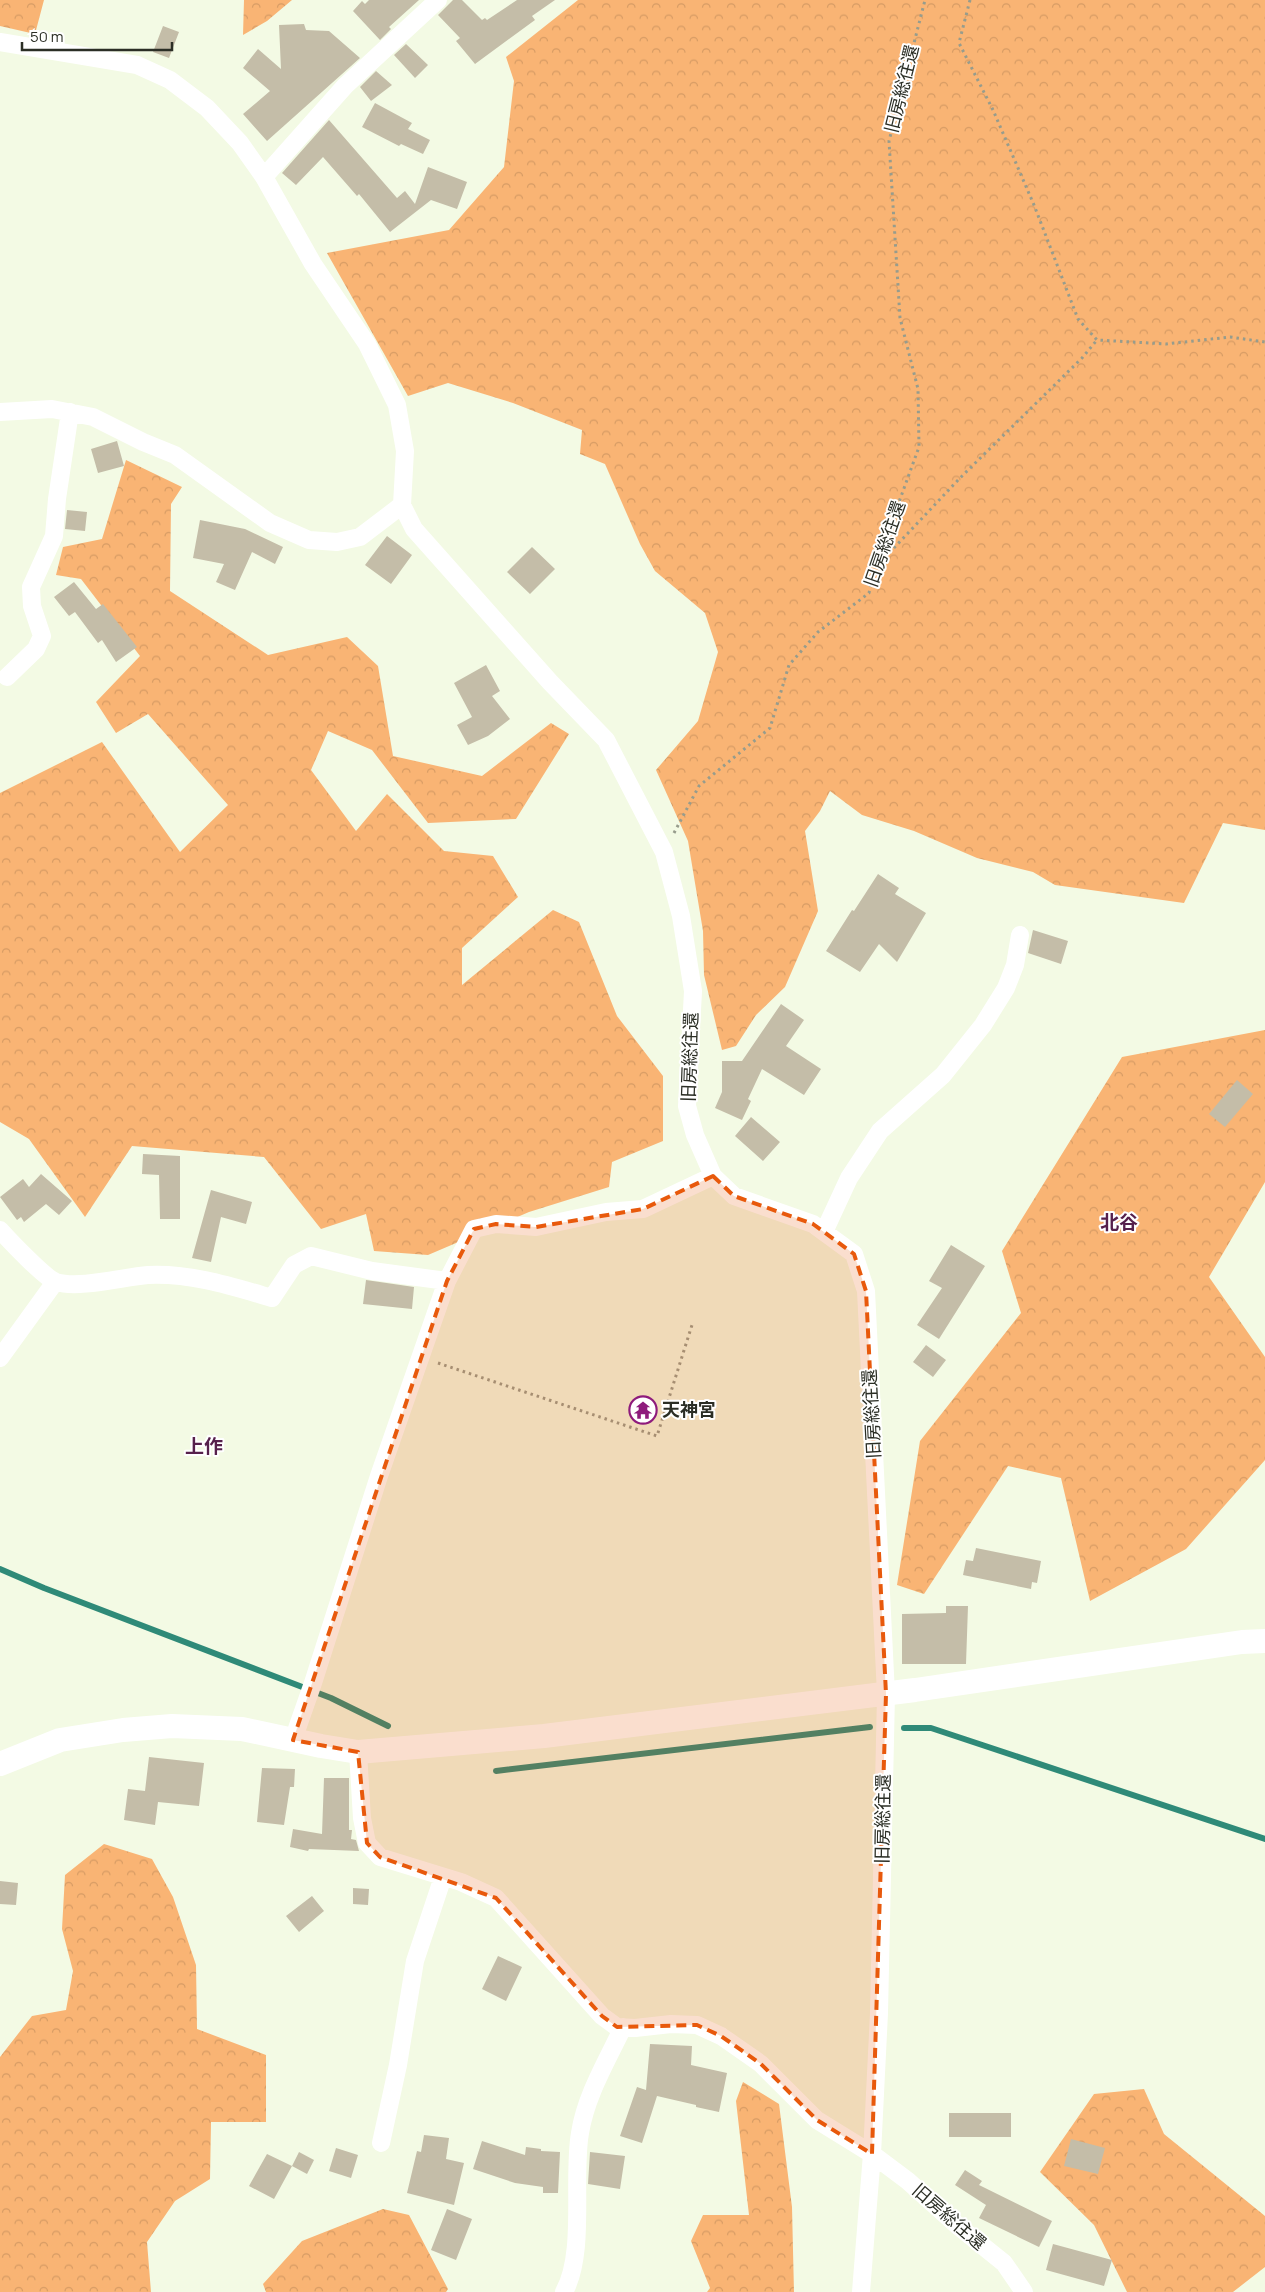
<svg xmlns="http://www.w3.org/2000/svg" width="1265" height="2292" font-family="Manrope,'Noto Sans JP',sans-serif">
	<defs>
		<pattern id="forest-crowns" width="20" height="18" patternUnits="userSpaceOnUse" patternTransform="scale(1.25)"><rect width="20" height="18" fill="#f9b474"/><path d="M2 6a3 3 0 1 1 6 0M12 15a3 3 0 1 1 6 0" fill="none" stroke="#d69b64"/></pattern>
	</defs>
	<rect width="100%" height="100%" fill="#f3fae4"/>
	<path fill="url(#forest-crowns)" d="M0,0H44L35,34L0,26Z
		M244,0H292L267,21L243,35Z
		M578,0H1265V830L1223,823L1184,903L1055,885L1033,872L977,858L914,831L862,815L830,791L820,811L805,831L818,911L785,987L756,1015L736,1046L722,1050L704,975L703,931L688,841L656,770L698,721L718,652L705,613L655,571L640,544L605,464L580,454L582,430L513,403L448,383L408,396L327,253L449,230L504,167L514,81L506,57Z
		M126,460L182,487L171,504L170,591L268,655L347,637L378,666L393,756L482,776L551,723L569,734L516,819L428,823L372,750L328,731L311,770L356,831L387,794L444,851L493,856L518,897L462,948V985L553,910L579,922L617,1016L663,1076V1141L612,1162L609,1187L529,1212L428,1255L374,1251L366,1214L321,1229L264,1157L132,1146L85,1217L29,1139L0,1122V793L102,742L180,852L228,805L148,714L116,733L96,702L140,656L81,579L56,575L63,547L102,539Z
		M1265,1030V1182L1209,1277L1265,1357V1460L1186,1549L1090,1601L1061,1478L1008,1466L924,1594L897,1585L920,1441L1021,1313L1002,1251L1122,1057Z
		M104,1844L152,1859L173,1897L196,1965L197,2029L266,2055V2122H211L210,2179L175,2201L147,2242L151,2292H0V2057L32,2016L66,2010L73,1971L62,1929L65,1875Z
		M743,2082L779,2104L792,2207L794,2292H707L710,2288L691,2241L703,2215H749L736,2101Z
		M1144,2089L1164,2134L1265,2216V2267L1233,2292H1127L1094,2225L1040,2172L1094,2094Z
		M383,2209L409,2215L448,2289L446,2292H266L263,2284L302,2241Z"/>
	<g fill="none" stroke-linecap="round" stroke-linejoin="round">
		<path stroke="#2f8a78" stroke-width="6" d="M0,1569L44,1588L331,1698L388,1726
			M904,1728H931L1265,1839
			M496,1771L870,1727"/>
	</g>
	<path fill="#c4bda8" d="M369,0H419L389,27L391,29L380,40L353,11L362,1L365,4Z
		M453,0H462L482,20L485,18L487,20L517,0H555L532,16L535,20L475,64L456,41L460,38L438,15Z
		M304,24L306,30L329,31L360,58L267,141L243,114L270,91L243,68L258,49L281,69L279,25Z
		M163,26L179,32L169,58L153,52Z
		M406,44L428,65L415,78L394,55Z
		M376,71L392,85L371,101L360,87Z
		M375,103L412,123L408,129L430,140L423,154L401,144L399,146L362,127Z
		M329,120L397,198L405,191L415,204L428,167L467,182L457,209L431,200L390,232L359,194L357,196L323,157L296,185L282,173Z
		M117,441L124,466L98,473L91,449Z
		M67,510L87,512L85,531L65,529Z
		M200,520L245,529L283,547L275,564L252,552L235,590L216,582L224,564L193,558Z
		M387,536L412,555L391,584L365,565Z
		M532,547L555,569L530,594L507,572Z
		M74,582L96,609L103,604L137,647L116,662L102,640L98,643L75,612L69,616L54,597Z
		M486,665L500,691L492,696L510,719L488,736L468,745L457,725L472,717L454,683Z
		M878,874L899,888L895,894L926,913L897,962L879,944L860,972L826,951L852,910L854,911Z
		M1033,930L1068,941L1061,964L1028,953Z
		M781,1004L804,1020L786,1046L821,1069L804,1095L762,1069L748,1099L751,1101L742,1120L715,1108L722,1092V1061H742Z
		M1237,1080L1253,1094L1225,1127L1209,1114Z
		M751,1117L780,1142L763,1161L735,1136Z
		M143,1154L180,1156V1219H160L159,1175L142,1174Z
		M41,1174L72,1201L59,1215L46,1204L24,1222L21,1217L17,1220L0,1197L23,1179L29,1187Z
		M211,1190L252,1202L246,1224L221,1217L211,1262L192,1258Z
		M951,1245L985,1266L939,1339L917,1325L942,1288L929,1281Z
		M366,1280L414,1287L412,1309L363,1304Z
		M926,1345L946,1360L933,1377L913,1362Z
		M976,1548L1041,1561L1037,1583L1032,1582L1031,1589L963,1575L966,1560L973,1561Z
		M946,1606H968L966,1664H902V1614L946,1613Z
		M149,1757L204,1763L199,1806L158,1802L155,1825L124,1820L128,1789L145,1791Z
		M262,1768L295,1769L294,1787H290L284,1825L257,1822Z
		M324,1778H349V1830H352L351,1839L356,1840L359,1851L309,1849L308,1851L290,1847L293,1829L322,1834Z
		M0,1881L18,1883L16,1905L0,1904Z
		M353,1888L369,1889L368,1905L353,1904Z
		M312,1896L324,1911L299,1932L286,1916Z
		M498,1956L522,1967L506,2001L482,1989Z
		M650,2044L692,2046L691,2065L727,2073L719,2112L696,2107V2105L657,2096L642,2143L620,2136L637,2087L646,2090Z
		M949,2113H1011V2137H949Z
		M424,2135L449,2138L446,2159L464,2163L454,2205L407,2193L417,2151L421,2152Z
		M1071,2139L1105,2148L1098,2174L1064,2166Z
		M482,2141L525,2155L526,2147L541,2149V2151L560,2152L558,2193H543V2187L515,2183L473,2169Z
		M336,2148L358,2155L351,2178L329,2171Z
		M299,2152L314,2160L307,2174L292,2166Z
		M590,2152L625,2156L620,2189L588,2184Z
		M267,2154L292,2166L274,2199L249,2186Z
		M965,2170L982,2181L979,2185L1052,2221L1039,2247L979,2218L986,2205L955,2185Z
		M447,2209L472,2219L456,2260L431,2250Z
		M1053,2244L1112,2260L1104,2286L1046,2270Z"/>
	<g fill="none" stroke-linecap="round" stroke-linejoin="round">
		<path stroke="#979c8c" stroke-width="3" stroke-dasharray="2.5 4" stroke-linecap="butt" d="M970,0L959,43L993,110L1034,205L1078,319L1097,340L1166,344L1230,337L1265,342
			M876,567L960,478L1082,358L1097,340
			M674,833L699,786L770,728L789,665L818,632L869,593L875,568L919,447L918,389L900,318L889,141L925,0
			M438,1363L657,1436L692,1325"/>
		<path stroke="#fff" stroke-width="18" d="M0,42L137,65L170,80L207,108L240,143L264,177L313,264L367,344L397,405L405,451L402,505L414,529L550,682L606,740L664,852L681,916L693,991L687,1106L695,1135L713,1176L734,1196L813,1224L854,1254L866,1291L886,1694L879,2013L872,2154L861,2292
			M264,177L345,86L438,0
			M0,412L52,409L93,417L143,442L175,455L270,523L309,540L337,542L360,537L402,505
			M7,677L36,649L42,636L32,606L31,587L54,536L57,499L70,412
			M0,1230C9,1240 45,1278 56,1282C79,1289 123,1277 148,1275C191,1273 231,1286 272,1298L294,1265L311,1256L372,1271L447,1281
			M824,1232L849,1178L880,1131L943,1075L983,1025L1006,988L1015,965L1020,935
			M0,1358L55,1282
			M293,1740L313,1683L379,1476L447,1281L474,1229L496,1224L536,1227L606,1212L643,1209L713,1176
			M358,1752L362,1818L367,1843L380,1857L461,1882L496,1898L602,2016L617,2027L635,2028L671,2024L697,2025L721,2036L761,2064L817,2120L872,2154L908,2181L958,2226L1004,2263L1024,2292
			M381,2143L398,2065L415,1961L443,1877
			M564,2292C586,2253 572,2178 580,2133C586,2095 607,2061 623,2027"/>
		<path stroke="#fff" stroke-width="24" d="M0,1764L60,1740L123,1730L172,1726L242,1729L321,1746L358,1752L544,1736L915,1690L1242,1642L1265,1641"/>
	</g>
	<path fill="#e8590c" fill-opacity="0.2" stroke="#e8590c" stroke-width="4" stroke-dasharray="10 6" stroke-linejoin="round" d="M713,1176L734,1196L813,1224L854,1254L866,1291L886,1694L872,2154L817,2120L761,2064L721,2036L697,2025L617,2027L602,2016L496,1898L380,1857L367,1843L358,1752L293,1740L447,1281L474,1229L496,1224L536,1227L643,1209Z"/>
	<defs>
		<g id="temple-ring" transform="scale(1.4375)"><circle r="9.5" fill="#fff" stroke="#8e1b7c" stroke-width="1.5"/><path d="M0-6L5-2H3V0L6.5 2.5H4V6H1.5V3h-3V6H-4V2.5H-6.5L-3 0V-2H-5Z" fill="#8e1b7c"/></g>
	</defs>
	<g fill-rule="evenodd">
		<use href="#temple-ring" x="643" y="1410"/>
	</g>
	<g text-anchor="middle" stroke-width="4" stroke-linejoin="round" paint-order="stroke">
		<g font-size="18" fill="#2b2e25" stroke="#fff">
			<text transform="translate(902 89) rotate(-76)" y="6">旧房総往還</text>
			<text transform="translate(885 544) rotate(-71)" y="6">旧房総往還</text>
			<text transform="translate(690 1057) rotate(-88)" y="6">旧房総往還</text>
			<text transform="translate(872 1414) rotate(-93)" y="6">旧房総往還</text>
			<text transform="translate(883 1819) rotate(-89)" y="6">旧房総往還</text>
			<text transform="translate(949 2217) rotate(41)" y="6">旧房総往還</text>
		</g>
		<g font-size="18" font-weight="bold" fill="#2b2e25" stroke="#fff" text-anchor="start">
			<text x="662" y="1416">天神宮</text>
		</g>
		<g font-size="19" font-weight="bold" fill="#56204c" stroke="#fff">
			<text x="1119" y="1229">北谷</text>
			<text x="204" y="1453">上作</text>
		</g>
	</g>
	<path d="M22 42v8h150v-8" fill="none" stroke="#2b2e25" stroke-width="2.5"/>
	<text x="30" y="42" font-size="15" fill="#2b2e25" stroke="#ffffff" stroke-width="4" paint-order="stroke">50 m</text>
</svg>
